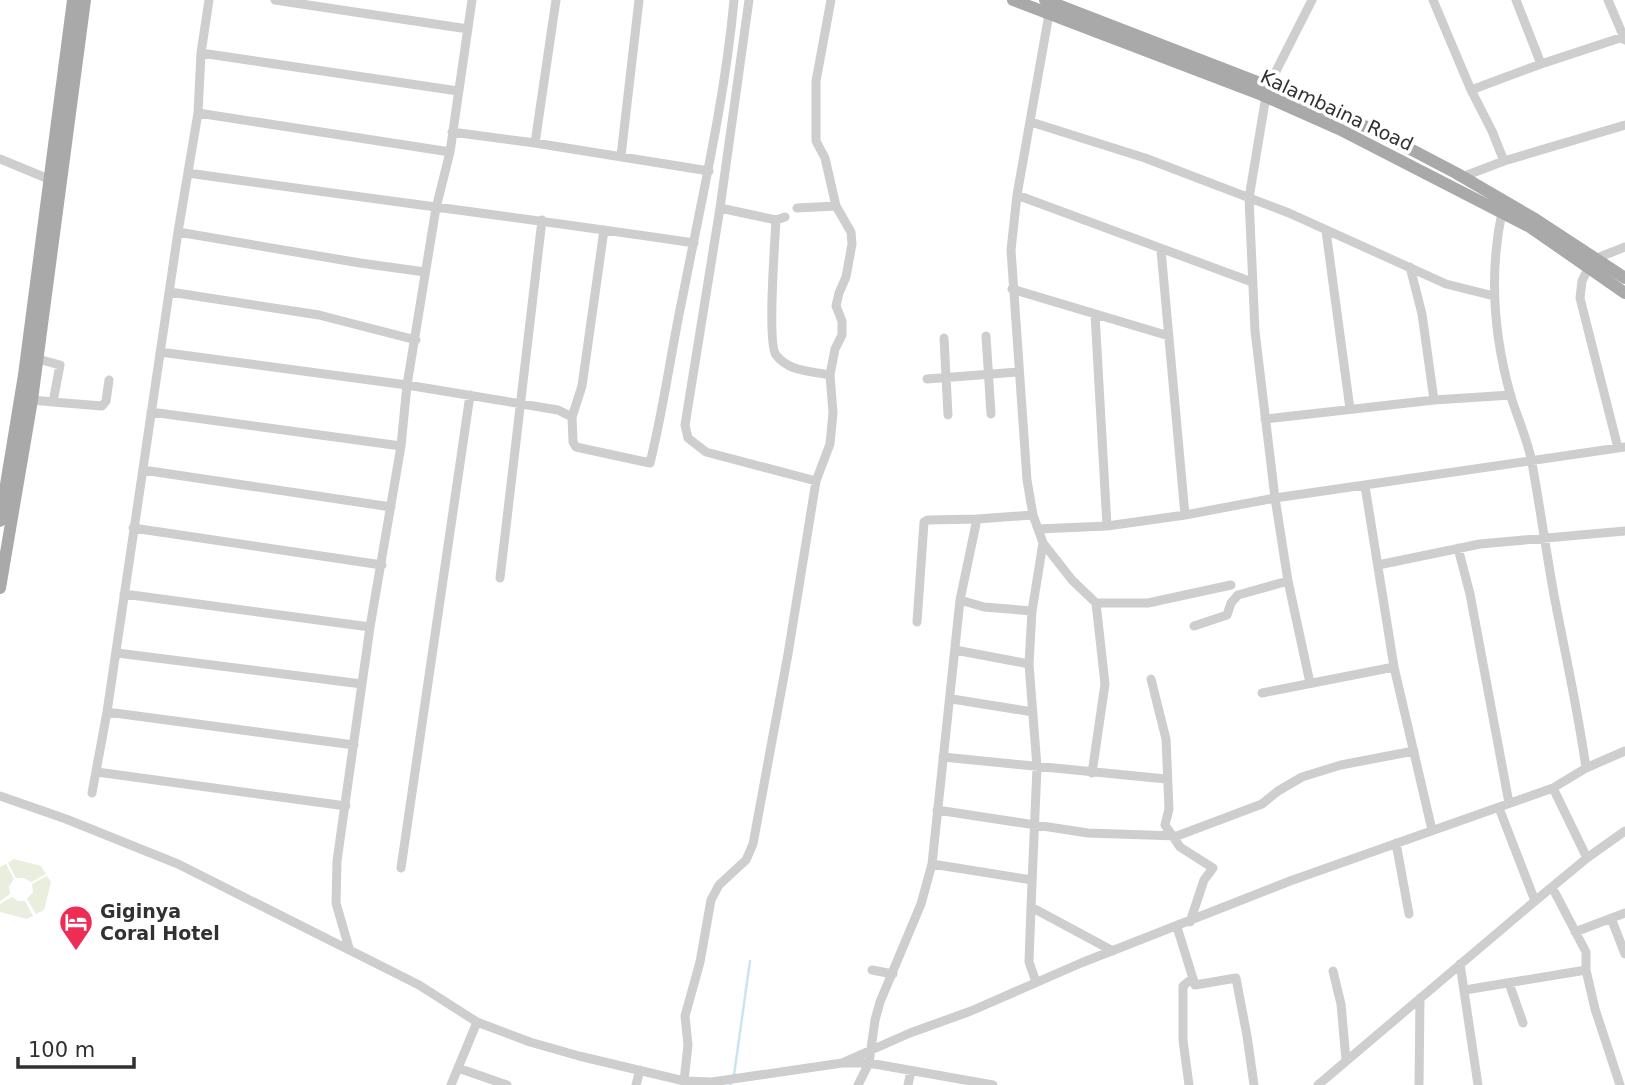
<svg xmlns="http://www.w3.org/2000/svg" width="1625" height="1085" font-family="'DejaVu Sans',sans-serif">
	<rect width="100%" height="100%" fill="#fff"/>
	<path fill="#e9eedf" d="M14,859L41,866L46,874L31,882L24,878H16L8,863Z
		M6,864L14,879L9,886L10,894L0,901V867Z
		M47,876L51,882L44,910L36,914L27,899L33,892L32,884Z
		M12,897L18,901H25L33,916L27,919L0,912V904Z"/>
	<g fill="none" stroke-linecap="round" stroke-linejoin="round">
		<path stroke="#cae5ef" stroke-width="2.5" d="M734,1075L750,961
			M730,1085H731"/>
		<path stroke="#cecece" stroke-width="9" d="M275,0L468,29
			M749,0L720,208L685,425L688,438L706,452L816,481
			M1433,0L1471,90L1492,131L1504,161
			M1516,0L1541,64L1623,37
			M1608,0L1625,40
			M1049,14L1017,195L1011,250L1027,480L1033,515L1043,543L1032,611L1029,664L1037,767L1031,907L1113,951
			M201,53L458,91
			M1267,89L1312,0
			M1471,90L1541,64
			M1266,96L1249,198L1255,331L1275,498L1288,581L1310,683
			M198,113L450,152
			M1031,122L1145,158L1289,213L1446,284L1494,296
			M452,132L535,143L709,171
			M535,143L556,0
			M621,156L639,0
			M0,159L51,180
			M188,173C356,197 525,218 694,243
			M1462,177L1504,161L1625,125
			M1017,195L1252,282
			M720,208L776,220
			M797,208L836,206
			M1502,212C1489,273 1494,337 1511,397C1518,419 1528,441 1532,463C1540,507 1546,551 1554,595C1565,653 1578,710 1586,768
			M1326,231L1350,409
			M178,232L360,263L425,272
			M1161,250L1185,515
			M1597,258L1625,247
			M1410,267L1422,314L1434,400
			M1589,267L1582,281L1580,298L1618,448
			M1012,289L1169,336
			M170,292L319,315L416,340
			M1095,314L1107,526
			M986,336L991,414
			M944,338L948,415
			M160,352L407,385L558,410L572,417L573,442L576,447L650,463C664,407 671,351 683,295C702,197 725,99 734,0
			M830,375L835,349L842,335V321L836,306L839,293L846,277L852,244L851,232L836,206L825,158L816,141V81L831,0
			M927,379L1019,372
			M32,400L53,402L60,365L38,359
			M53,402L102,406L106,401L109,380
			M151,412L401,446
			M572,417L582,386L604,230
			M1265,419L1434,400L1511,395
			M143,470L391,507
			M1365,486L1394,667L1432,830
			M133,528L382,565
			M1038,529L1107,526L1185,515L1275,498L1625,447
			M1043,543L1072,580L1096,603L1105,684L1092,773
			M1458,548L1470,594L1509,803
			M1378,565L1480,544L1625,531
			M500,578L542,220
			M124,594L370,627
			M960,600L984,607L1032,611
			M1096,603H1148L1231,585
			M917,622L924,522L928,520L977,519
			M1194,626L1227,615L1231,603L1238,595L1288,581
			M955,650L1029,664
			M117,653L362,684
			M1151,679L1166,739L1169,809L1165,825L1180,847L1213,868L1204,880L1190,922
			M1262,693L1394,667
			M952,699L1033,712
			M107,712L354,745
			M943,757L1166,779
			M97,772L346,806
			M1553,788L1587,858
			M92,793L107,712L178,232L198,113L201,53L209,0
			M0,796L66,819L178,864L419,985L477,1022L530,1042L579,1056L684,1081L712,1082L842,1063H869L993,1085
			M1499,808L1535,901
			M937,810L1088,833L1177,836L1262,804L1278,791L1302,777L1341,765L1414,751
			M1396,843L1409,914
			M932,864L1032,880
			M401,868L470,395
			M1552,887L1586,952V970L1595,1009L1620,1085
			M1031,907L1029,962L1036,982
			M1611,918L1625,954
			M1177,927L1195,985L1236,978L1247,1036L1254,1085
			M1575,932L1625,913
			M349,948L336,903L337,861L370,627L401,446L407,385L436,208L450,152L472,0
			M1460,964L1478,1085
			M872,970L893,974
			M1333,971L1341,1004L1346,1060
			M1509,983L1523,1023
			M1465,990L1586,970
			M844,1062L910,1033L971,1011L1081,963L1290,881L1553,788L1586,768L1625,751
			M458,1068L507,1085
			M684,1081L688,1045L685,1016L700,962L711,900L719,885L746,860L753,844L788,654L816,481L830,444L833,413L830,375C811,371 789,372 776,355C767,343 775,241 776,220L785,217
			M451,1085L477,1022
			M636,1085L640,1070
			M858,1085L869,1063L875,1020L880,1002L921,904L932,864L960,600L977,519L1033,515
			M908,1085L911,1071
			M1189,1085L1183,1040V986L1193,978
			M1318,1085L1535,901L1587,858L1625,831
			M1419,1085L1420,998"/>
		<path stroke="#a9a9a9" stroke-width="12" d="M1013,0L1262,95L1339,129L1530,227L1625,293
			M1045,0L1268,86L1374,130L1456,173L1535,219L1625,278
			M0,521L24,375L73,0
			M0,588L32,400L85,0"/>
	</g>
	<defs>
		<g id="hotel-pin" transform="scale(1.75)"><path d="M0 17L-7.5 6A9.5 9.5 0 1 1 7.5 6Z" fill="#ef2c54" stroke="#fff"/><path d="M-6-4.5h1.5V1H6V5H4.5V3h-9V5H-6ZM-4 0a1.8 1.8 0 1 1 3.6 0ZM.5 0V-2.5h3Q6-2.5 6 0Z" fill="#fff"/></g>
	</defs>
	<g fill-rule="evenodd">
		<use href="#hotel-pin" x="76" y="922"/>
	</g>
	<g text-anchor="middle" stroke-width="7" stroke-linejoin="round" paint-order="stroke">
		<g font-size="19" fill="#313131" stroke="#fff">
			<text transform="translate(1337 110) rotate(25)" y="7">Kalambaina Road</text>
		</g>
		<g font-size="19" font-weight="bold" fill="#313131" stroke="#fff" text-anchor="start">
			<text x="100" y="918">Giginya<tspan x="100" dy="22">Coral Hotel</tspan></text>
		</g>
	</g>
	<path d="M18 1057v10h116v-10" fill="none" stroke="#313131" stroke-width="3.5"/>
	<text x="28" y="1057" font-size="21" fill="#313131" stroke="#ffffff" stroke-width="5" paint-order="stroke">100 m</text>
</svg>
